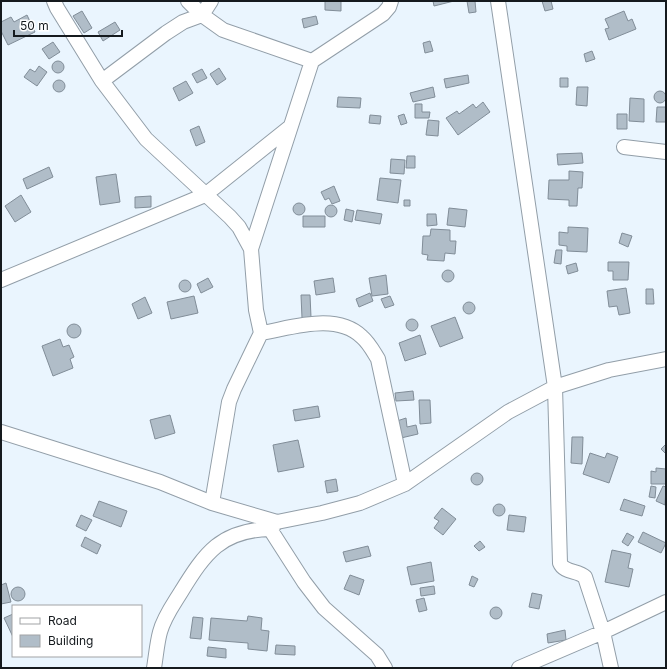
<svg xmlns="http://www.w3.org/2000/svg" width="667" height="669" font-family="Inter,sans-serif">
	<rect width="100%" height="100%" fill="#eaf5fe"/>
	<path fill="#b0bdc8" stroke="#818d98" d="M325,1H341V11L325,10Z
		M433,1H454L434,6Z
		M467,1H475L476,12L469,13Z
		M542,1H551L553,9L545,11Z
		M82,11L92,28L84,33L73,16Z
		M624,11L628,21L632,19L636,29L609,40L605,29L609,28L605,19Z
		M27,15L35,32L8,45L1,31V22L11,17L14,22Z
		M316,16L318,24L304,28L302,19Z
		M115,22L120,30L103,41L98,32Z
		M430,41L433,51L425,53L423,43Z
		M53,42L60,52L49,59L42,49Z
		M592,51L595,59L586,62L584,54Z
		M52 67a6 6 0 1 1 12 0a6 6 0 1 1-12 0Z
		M39,66L47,72L37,86L24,77L30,69L35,72Z
		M219,68L226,79L217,85L210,74Z
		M202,69L207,78L197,83L192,74Z
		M468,75L469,83L446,88L444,79Z
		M560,78H568V87H560Z
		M53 86a6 6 0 1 1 12 0a6 6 0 1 1-12 0Z
		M186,81L193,93L179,101L173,88Z
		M433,87L435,97L413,102L410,93Z
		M577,87H588L587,106L576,105Z
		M654 97a6 6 0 1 1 12 0a6 6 0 1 1-12 0Z
		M338,97L361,98L360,108L337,107Z
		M630,98L644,99V122L629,121Z
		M483,102L490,112L458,135L446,118L457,111L459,114L473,104L476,108Z
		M415,104H422V112H430L429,118H415Z
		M657,107H666V122H656Z
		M404,114L407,123L401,125L398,116Z
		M617,114H627V129H617Z
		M370,115L381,116L380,124L369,123Z
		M428,120L439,121L438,136L426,135Z
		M199,126L205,142L196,146L190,130Z
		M582,153L583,163L558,165L557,154Z
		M407,156H415V168H406Z
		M391,159L405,160L404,174L390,173Z
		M49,167L53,177L27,189L23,179Z
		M569,171L583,172L582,188H578L577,206H569V200L548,199L549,180H569Z
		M116,174L120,202L100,205L96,177Z
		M380,178L401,180L398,203L377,200Z
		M334,186L340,201L332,204L329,198L325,200L321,192Z
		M21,195L31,212L15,222L5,206Z
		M151,196V207L135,208V197Z
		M404,200H410V206H404Z
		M293 209a6 6 0 1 1 12 0a6 6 0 1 1-12 0Z
		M325 211a6 6 0 1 1 12 0a6 6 0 1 1-12 0Z
		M449,208L467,210L465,227L447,225Z
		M346,209L354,211L352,222L344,220Z
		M357,210L382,214L380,224L355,220Z
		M427,214H436L437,225L427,226Z
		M303,216H325V227H303Z
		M568,227L588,228L587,252L567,251V246L559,245V232L568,233Z
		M431,229L450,230V241H456L455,254L445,253L444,261L427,260L428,255L422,254L423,236H430Z
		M622,233L632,236L628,247L619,243Z
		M556,250H562L561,264L554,263Z
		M608,262H629L628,280H613V271H608Z
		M576,263L578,271L568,274L566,266Z
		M442 276a6 6 0 1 1 12 0a6 6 0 1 1-12 0Z
		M386,275L388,294L372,296L369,278Z
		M208,278L213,287L201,293L197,284Z
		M333,278L335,292L316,295L314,281Z
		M179 286a6 6 0 1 1 12 0a6 6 0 1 1-12 0Z
		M626,288L630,313L619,315L617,306L609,307L607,291Z
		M646,289H653L654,304H646Z
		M370,293L373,301L359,307L356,299Z
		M301,295H310L311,317L302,318Z
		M194,296L198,313L171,319L167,302Z
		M390,296L394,305L385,308L381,299Z
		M145,297L152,313L138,319L132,304Z
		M463 308a6 6 0 1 1 12 0a6 6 0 1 1-12 0Z
		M455,317L463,338L440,347L431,326Z
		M406 325a6 6 0 1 1 12 0a6 6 0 1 1-12 0Z
		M67 331a7 7 0 1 1 14 0a7 7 0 1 1-14 0Z
		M420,335L426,354L405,361L399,343Z
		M60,339L63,347L69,345L74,357L70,359L73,368L53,376L42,346Z
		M413,391L414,400L396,401L395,393Z
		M419,400H430L431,423L420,424Z
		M318,406L320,417L295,421L293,410Z
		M170,415L175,433L155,439L150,420Z
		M406,418L407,427L416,425L418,434L401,438L397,421Z
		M572,437H583L582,464L571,463Z
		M298,440L304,467L278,472L273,445Z
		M666,444V454L661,449Z
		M590,453L605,458L607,453L618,457L609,483L583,474Z
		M656,468L666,469V484H651V471L656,472Z
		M471 479a6 6 0 1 1 12 0a6 6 0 1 1-12 0Z
		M336,479L338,491L327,493L325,481Z
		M651,486L656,487L655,498L649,497Z
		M663,486L666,487L665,505L656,501Z
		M624,499L645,506L642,516L620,510Z
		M99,501L127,511L121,527L93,516Z
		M493 510a6 6 0 1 1 12 0a6 6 0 1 1-12 0Z
		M442,508L456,519L443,535L434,528L439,521L434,518Z
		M81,515L92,520L86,531L76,526Z
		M509,515L526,517L524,532L507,530Z
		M643,532L666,543L661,553L638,542Z
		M627,533L634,537L628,546L622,542Z
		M85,537L101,545L97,554L81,546Z
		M480,541L485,547L479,551L474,546Z
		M368,546L371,556L346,562L343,552Z
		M612,550L631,554L628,568L633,569L629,587L605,582Z
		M431,562L434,581L411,585L407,567Z
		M350,575L364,580L359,595L344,589Z
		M472,576L478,579L474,587L469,585Z
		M6,583L11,602L1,604V585Z
		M434,586L435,594L421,596L420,588Z
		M11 594a7 7 0 1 1 14 0a7 7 0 1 1-14 0Z
		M532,593L542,595L539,609L529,607Z
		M424,598L427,610L419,612L416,600Z
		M490 613a6 6 0 1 1 12 0a6 6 0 1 1-12 0Z
		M13,614V637L4,618Z
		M248,616L262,618L261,630L269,631L267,651L248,649V643L209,640L211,618L247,621Z
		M193,617L203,618L201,639L190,638Z
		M565,630L566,640L548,643L547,634Z
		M276,645L295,646V655L275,654Z
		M208,647L226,649V658L207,656Z"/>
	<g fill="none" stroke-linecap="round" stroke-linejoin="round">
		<g stroke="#929ea8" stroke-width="16">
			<path id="minor" d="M54,1L57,8L102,81L146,139L230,217L239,227L251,249
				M188,1L202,15L223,30L312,61
				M498,1L555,387L560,563C564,573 578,570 585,577L603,632L611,668
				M102,81L166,33L183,22L202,15L211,1
				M624,147L666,152
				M1,280L205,195L290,127
				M261,333C292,328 336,312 362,337C369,343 373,351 378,359L405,484
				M1,432L160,482L212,503L277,522L322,513L360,503L405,484L508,412L555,387L609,370L666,359
				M212,503L229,402L234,389L261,333L256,310L251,249L312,61L383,14L389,7L391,1
				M277,522L270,529L304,582L324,608L377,655L385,668
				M154,668C156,656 157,643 160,632C164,617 173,605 181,592C205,553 221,530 270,529
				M519,668L603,632L666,602"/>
		</g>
		<use href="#minor" stroke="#fff" stroke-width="14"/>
	</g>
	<rect width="667" height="669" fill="none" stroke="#151a1e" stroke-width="4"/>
	<rect x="12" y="605" width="130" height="52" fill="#ffffff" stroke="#a1a3a5"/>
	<rect x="20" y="618" width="20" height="6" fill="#ffffff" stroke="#a1a3a5"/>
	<text x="48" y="625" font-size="12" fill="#151a1e">Road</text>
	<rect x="20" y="635" width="20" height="12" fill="#b0bdc8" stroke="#a1a3a5"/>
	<text x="48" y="645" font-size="12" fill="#151a1e">Building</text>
	<path d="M14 30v6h108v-6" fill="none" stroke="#151a1e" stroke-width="2"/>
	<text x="20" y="30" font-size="12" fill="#151a1e" stroke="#ffffff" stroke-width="3" paint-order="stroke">50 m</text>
</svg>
